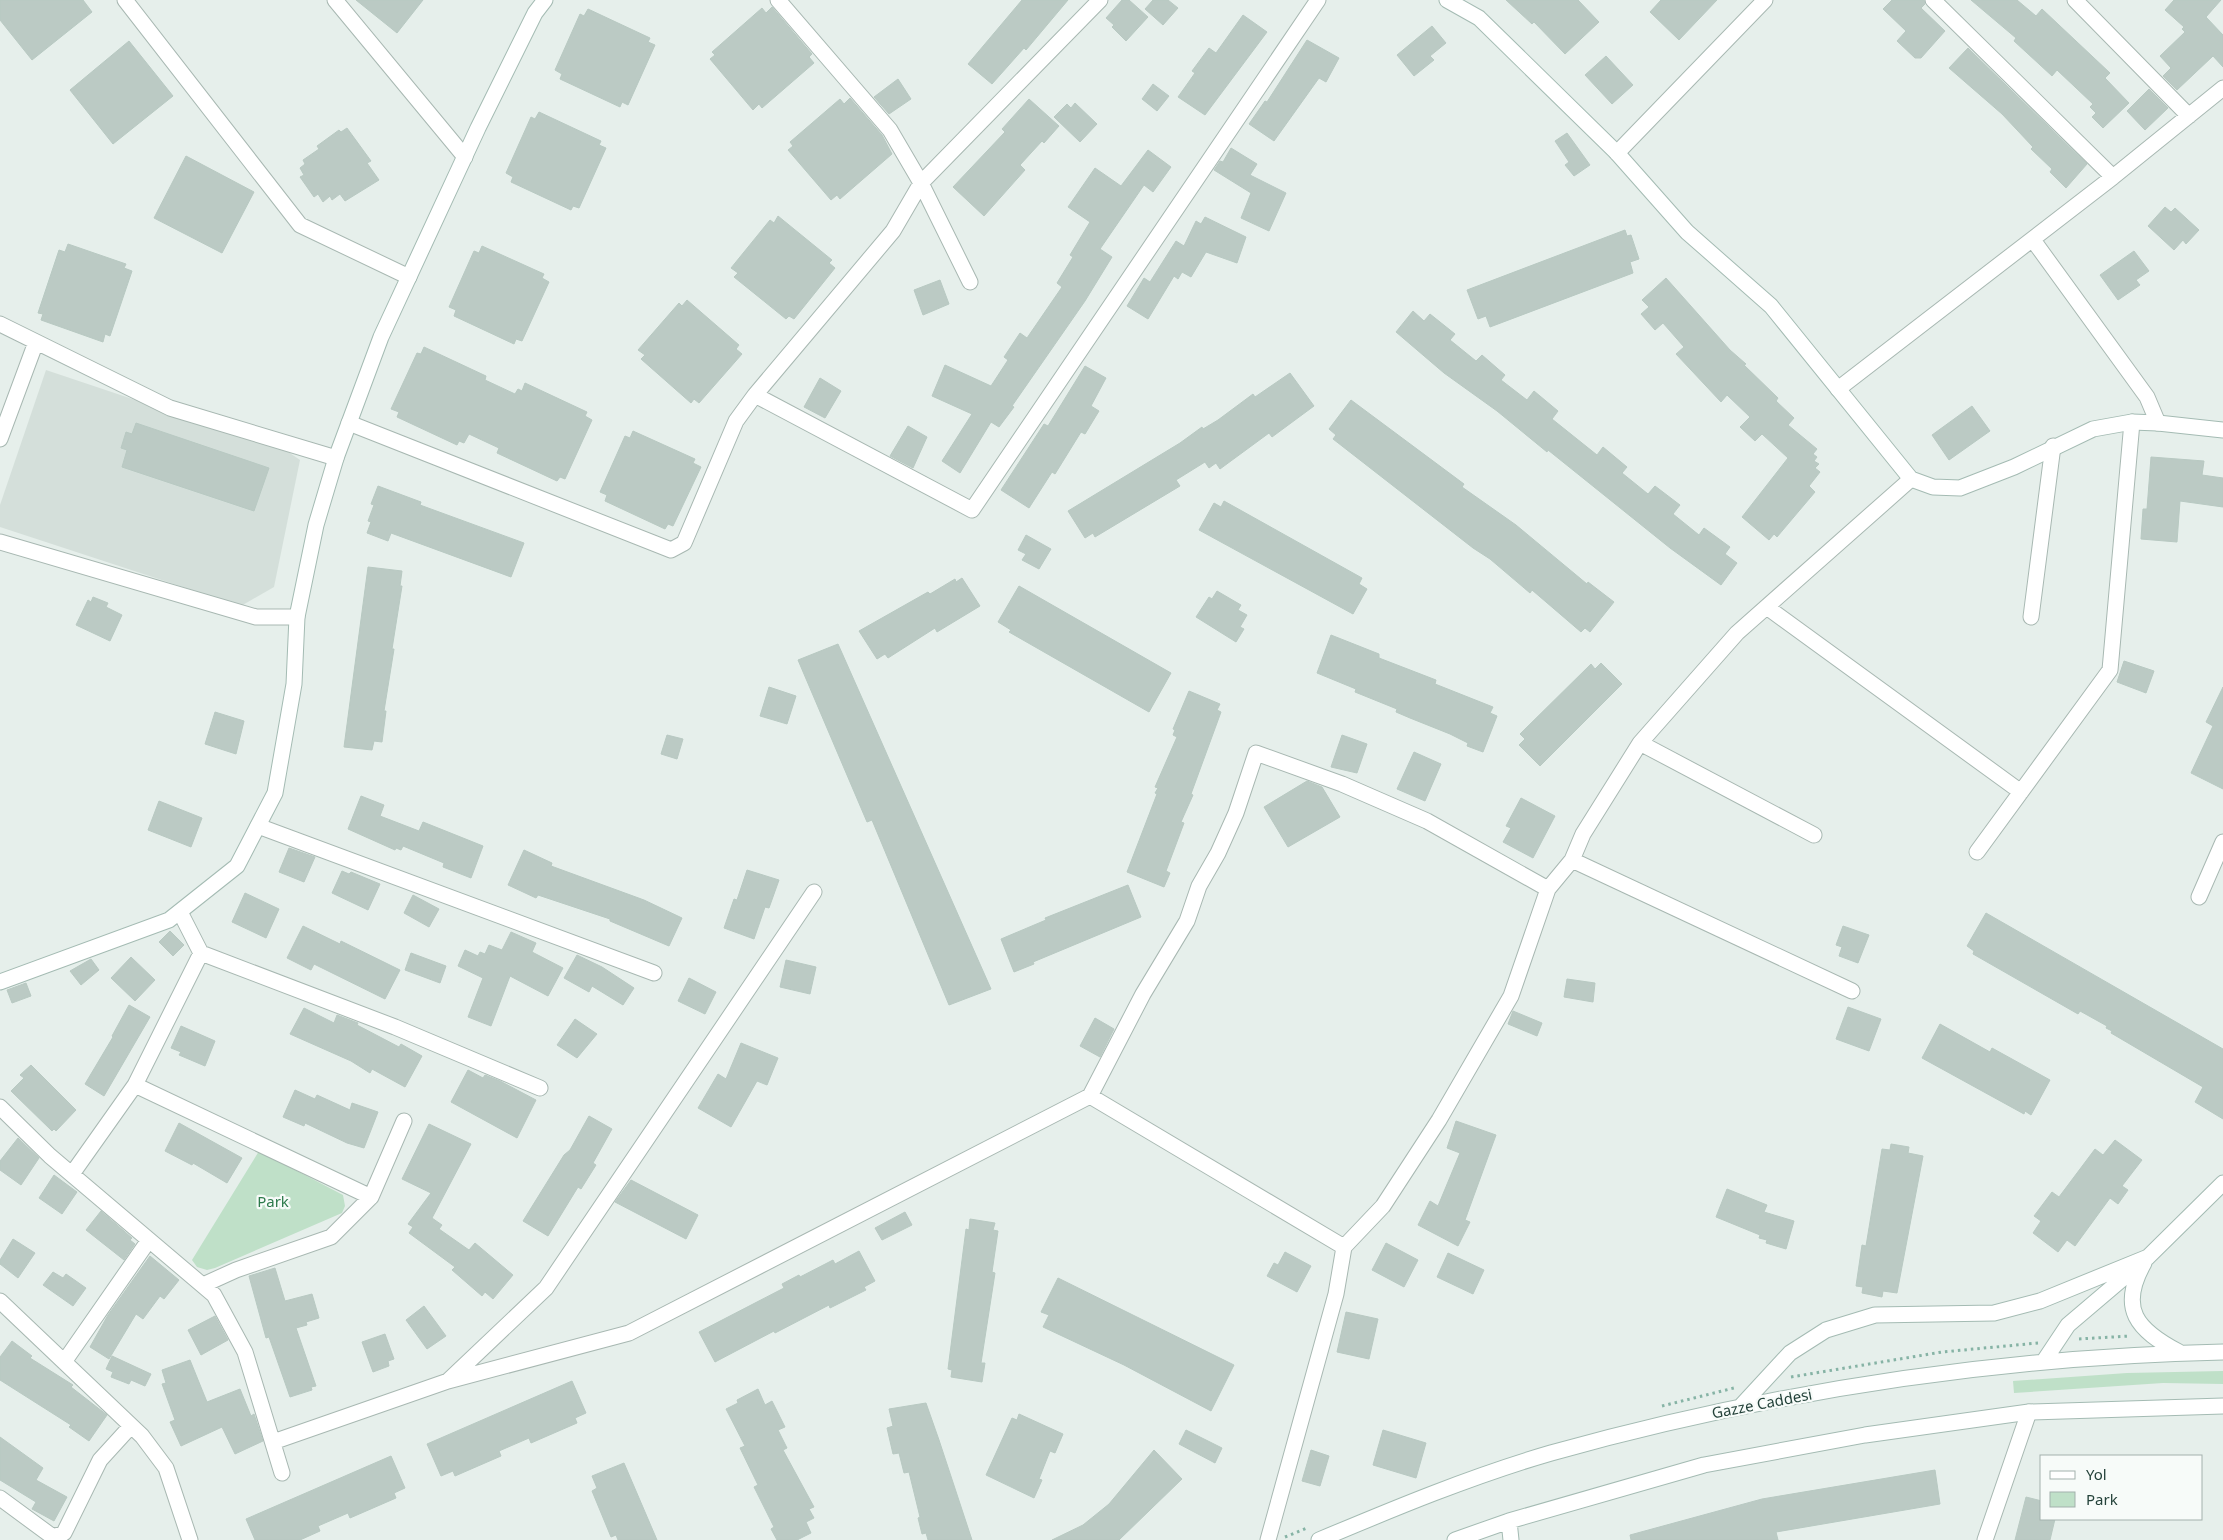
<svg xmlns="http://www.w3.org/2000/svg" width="2223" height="1540" font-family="'Noto Sans',sans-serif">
	<rect width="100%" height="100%" fill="#e6efeb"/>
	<path fill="#d4dfda" d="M46,370L287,451L300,460L274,587L241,606L0,527V505Z"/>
	<path fill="#bfe0c8" d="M259,1151L343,1195L345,1206L342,1213L215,1268L207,1270L197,1267L192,1260Z
		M2223,1371V1384L2163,1383L2014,1393L2013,1381L2127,1373Z"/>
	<path fill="#bbcac4" stroke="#b8c9c2" d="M0,0H83L92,12L32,60L0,20Z
		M356,0H423L397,33Z
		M1022,0H1068L1026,50L1024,48L992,84L968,64Z
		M1122,0H1129L1148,17L1126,41L1112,27L1114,25L1106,18Z
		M1153,0H1168L1178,8L1163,25L1145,9Z
		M1506,0H1578L1599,22L1565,54L1534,22L1532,24Z
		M1661,0H1717L1679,40L1650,12Z
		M1892,0H1924L1925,4L1921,8L1945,31L1921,58H1915L1897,41L1906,31L1883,9Z
		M1971,0H2017L2036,16L2042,9L2110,73L2105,78L2129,103L2103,128L2092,117L2096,113L2090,107L2093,104L2057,70L2052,76L2014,41L2016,38Z
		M2174,0H2221L2206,17L2223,35V67L2213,56L2177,90L2163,76L2171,68L2160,56L2185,32L2182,29L2184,27L2165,10Z
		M772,7L812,54L809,57L814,63L762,108L759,104L753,110L710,59L715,55L712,52L762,8L766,13Z
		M588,9L650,38L648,42L655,45L628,105L622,102L620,107L560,79L562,74L555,70L580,14L584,16Z
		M1243,15L1267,32L1205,115L1178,97L1195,73L1192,71L1209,48L1216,53Z
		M1432,26L1446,43L1430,56L1434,60L1414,76L1397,55Z
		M1307,40L1339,58L1326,82L1319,78L1274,141L1249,124L1265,101L1267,102Z
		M129,41L173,96L113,144L70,90Z
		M1968,48L2087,164L2066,188L2050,172L2052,169L2031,149L2033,147L2002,114L1949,68Z
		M1606,56L1633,85L1612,104L1585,75Z
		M898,79L911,99L889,114L874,97Z
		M1153,84L1169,96L1157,111L1142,99Z
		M2149,89L2168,108L2145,130L2127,111Z
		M850,98L882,135L892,154L840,199L837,195L831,200L788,150L793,146L790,142L840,99L844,104Z
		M1029,99L1059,126L1044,143L1042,141L1020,165L1025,170L984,216L953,187L1005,132L1002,129Z
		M1075,103L1097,124L1080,142L1054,117L1067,104L1071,108Z
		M539,112L601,141L599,145L606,148L579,208L573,206L571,210L511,182L513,177L506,173L531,117L535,119Z
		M347,128L371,161L367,163L379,180L345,201L340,194L332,200L330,196L323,202L318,194L314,197L300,177L304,175L300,168L305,164L303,160L319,149L317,146L339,130L341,132Z
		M1567,133L1590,165L1574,176L1565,165L1569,162L1555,141Z
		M1231,148L1257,164L1250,175L1286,193L1269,231L1241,218L1251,193L1214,170L1220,161L1223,162Z
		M1148,150L1171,167L1153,192L1144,185L1100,249L1112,257L1085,301L1012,406L1014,407L999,427L991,422L960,473L942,461L972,414L932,396L945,365L991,386L1008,360L1004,357L1020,333L1027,338L1062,287L1057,283L1073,257L1070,255L1090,222L1068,207L1095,168L1121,186Z
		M186,156L254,192L222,253L154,218Z
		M2165,207L2171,212L2175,208L2199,230L2186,244L2183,240L2174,250L2148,226Z
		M778,216L832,260L829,263L835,268L794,319L789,316L786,319L734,277L738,273L731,268L770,220L774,223Z
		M1205,217L1246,237L1237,263L1206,252L1191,277L1182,272L1178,279L1174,276L1148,319L1127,306L1144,278L1150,282L1176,241L1184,246L1196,221L1201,224Z
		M1625,230L1627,236L1631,235L1639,259L1630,262L1633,273L1490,327L1486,316L1478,319L1467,290Z
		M68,244L126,264L124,268L132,271L110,336L105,334L103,342L41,320L43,314L38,313L59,250L65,252Z
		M482,246L544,274L542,278L549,282L522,341L516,339L514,344L454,316L456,310L449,307L474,251L479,253Z
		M2134,251L2149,271L2136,280L2140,285L2118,300L2100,275Z
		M1666,278L1730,350L1746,364L1744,365L1778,398L1776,401L1794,418L1788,425L1817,449L1813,454L1817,457L1814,461L1819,464L1815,468L1820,472L1809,486L1815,492L1777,537L1774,534L1769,540L1742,517L1788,458L1762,434L1755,441L1740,427L1750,417L1727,395L1721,402L1676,354L1684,347L1663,323L1655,330L1641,314L1649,307L1642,300Z
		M940,280L949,304L923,315L914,290Z
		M687,300L739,345L736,349L742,354L699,403L694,399L691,403L641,359L645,355L638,350L679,303L682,306Z
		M1413,311L1424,321L1430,314L1455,334L1450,340L1476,361L1482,355L1505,375L1501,380L1527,400L1534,391L1558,411L1552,419L1597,455L1603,447L1627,467L1622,473L1648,494L1655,486L1680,505L1673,514L1699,535L1704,528L1730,547L1725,554L1737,563L1721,585L1670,548L1548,450L1547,452L1497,411L1444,373L1396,332Z
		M424,347L486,376L485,380L515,394L518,389L522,391L525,383L587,412L585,416L592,420L565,479L560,477L557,481L497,453L499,448L469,434L464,443L459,441L457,445L397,417L399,412L391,409L417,353L421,354Z
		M1085,366L1106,378L1091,406L1099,411L1085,434L1081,432L1055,474L1052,472L1029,508L1001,490L1044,424L1048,426Z
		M1290,373L1314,406L1272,437L1269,433L1220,469L1216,463L1209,468L1205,462L1176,480L1180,486L1095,537L1093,533L1085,538L1068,511L1180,443L1202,427L1203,429L1218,420L1253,394L1255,397Z
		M820,378L841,391L825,418L804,407Z
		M1351,400L1464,484L1462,487L1516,525L1587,584L1588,582L1614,602L1590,632L1585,628L1581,632L1532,590L1530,593L1490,559L1473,548L1333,439L1336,435L1329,429Z
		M1972,406L1990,431L1949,460L1932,435Z
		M136,423L269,468L254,511L122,467L127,450L121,448L126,432L132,434Z
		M908,426L927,437L913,468L890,456Z
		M633,431L695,459L693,463L701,467L673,526L668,524L665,529L605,501L607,495L600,492L625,436L630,438Z
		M2151,457L2204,461L2202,475L2223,478V507L2180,501L2177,542L2141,539L2143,509H2147Z
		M378,486L421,502L420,505L524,543L511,577L391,533L388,541L367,533L371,522L368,521L374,505L371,504Z
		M1224,501L1362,578L1359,584L1367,589L1353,614L1199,530L1214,503L1221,507Z
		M1026,535L1051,549L1039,569L1022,560L1026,554L1018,550Z
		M368,567L402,571L400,586H402L392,649H394L384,711H386L382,742L374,741L372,750L344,747Z
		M962,578L980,606L937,632L935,628L888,658L885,654L877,659L859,631L928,592L930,594L955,579L956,582Z
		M1019,586L1171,673L1149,712L1009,632L1011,630L998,622Z
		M1217,591L1241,605L1238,610L1247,615L1240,627L1244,629L1236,642L1196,617L1209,597L1212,599Z
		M93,597L108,603L106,607L122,615L110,641L76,625L88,600L91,602Z
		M1331,635L1379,654V658L1436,680L1435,684L1493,707L1490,713L1497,716L1483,752L1467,746L1468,743L1450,734L1410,718L1396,712L1397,709L1355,692L1356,689L1317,673Z
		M838,644L991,989L949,1005L872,820L867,822L798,660Z
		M2124,661L2154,671L2146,693L2117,682Z
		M1601,663L1622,684L1540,766L1519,745L1525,739L1520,734L1591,664L1595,669Z
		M769,687L796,696L787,724L760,716Z
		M2223,687V789L2191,773L2213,726L2206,722Z
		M1189,691L1220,704L1217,710L1221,712L1191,794L1193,795L1181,822L1184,823L1166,871L1170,873L1164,887L1127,872L1157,794L1155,793L1158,788L1155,787L1177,737L1173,735L1175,730L1173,729Z
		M215,712L244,721L236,754L205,744Z
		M667,735L683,739L677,759L661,754Z
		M1342,735L1367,744L1357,773L1331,767Z
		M1414,752L1441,764L1425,801L1397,789Z
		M1307,781L1322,787L1340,817L1288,847L1264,807Z
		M361,796L384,805L380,816L419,831L423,822L483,846L471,878L443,867L444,863L403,846L401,850L396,848L395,850L348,829Z
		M1521,798L1555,816L1533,858L1503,842L1511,828L1506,826Z
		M159,801L202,818L191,847L148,830Z
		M289,848L315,857L304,882L279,872Z
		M524,850L552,863L551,866L644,900L682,918L669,946L610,921V919L538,895L536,898L508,885Z
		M747,870L779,880L769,908L765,907L754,939L724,928L734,899L737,900Z
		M342,871L349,874L351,872L380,884L368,910L332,893Z
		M1128,885L1141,917L1033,962L1034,964L1014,972L1001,939L1046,920L1045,918Z
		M245,893L279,909L266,938L232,922Z
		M413,895L439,909L429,927L404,913Z
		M1986,913L2223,1049V1119L2195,1102L2203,1087L2111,1033L2112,1031L2106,1028L2107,1026L2080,1011L2078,1014L1973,954L1974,951L1967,946Z
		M303,926L340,944L341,941L400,970L385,999L314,964L311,970L287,958Z
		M1843,926L1869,935L1858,963L1839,956L1842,947L1836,945Z
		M170,931L184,945L173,956L159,942Z
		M511,932L536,943L532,952L563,968L548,996L510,976L491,1026L468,1017L483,978L458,966L465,950L478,956L480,952L485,954L489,945L502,950Z
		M411,953L446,966L440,983L405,970Z
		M577,955L602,967L634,988L623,1005L592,986L589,992L564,978Z
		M131,957L155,980L135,1001L111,978Z
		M91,959L99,970L81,985L70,971Z
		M786,960L816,967L810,994L780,987Z
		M689,978L716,992L705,1014L678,1001Z
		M1567,979L1595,983L1593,1002L1564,997Z
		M26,983L31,996L12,1003L7,990Z
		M129,1005L150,1017L104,1096L85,1084L113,1037L112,1036Z
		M1848,1007L1881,1019L1869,1051L1836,1039Z
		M304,1008L334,1023L337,1015L358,1023L357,1025L399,1047L401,1044L422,1056L405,1087L372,1069L370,1073L351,1061L290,1034Z
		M1513,1011L1542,1023L1537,1036L1508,1024Z
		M1095,1018L1114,1029L1100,1057L1080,1046Z
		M575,1019L597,1034L577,1058L557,1045Z
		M1940,1024L1990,1052L1992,1048L2050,1080L2031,1115L2025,1111L2024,1114L1922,1058Z
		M181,1026L215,1041L205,1066L179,1055L181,1052L171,1048Z
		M741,1043L778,1058L767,1085L757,1081L731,1127L698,1108L718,1074L726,1079Z
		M31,1065L76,1110L56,1131L54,1129L52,1131L11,1091L24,1078L20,1075Z
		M468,1070L483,1078L485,1075L500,1081L536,1100L517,1138L451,1102Z
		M295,1090L315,1099L317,1095L350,1110L352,1103L378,1112L364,1148L347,1143L305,1123L304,1126L283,1117Z
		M589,1116L612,1129L593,1163L596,1165L581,1189L578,1187L548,1236L523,1221L564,1155L570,1150Z
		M1456,1121L1496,1135L1465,1220L1470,1222L1458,1246L1418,1225L1430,1201L1438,1206L1460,1153L1447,1148Z
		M179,1123L242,1158L227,1183L193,1163L192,1165L165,1151Z
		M429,1124L471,1144L432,1218L442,1225L439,1229L469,1250L475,1243L513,1275L493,1299L485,1292L482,1296L452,1270L455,1267L409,1233L413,1227L408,1224L431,1193L402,1179Z
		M18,1138L39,1158L21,1185L0,1170V1161Z
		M2115,1140L2142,1160L2122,1186L2128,1190L2118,1204L2110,1198L2075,1246L2067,1240L2058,1252L2033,1233L2041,1221L2034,1216L2052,1192L2059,1197L2095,1149L2103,1155Z
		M1891,1144L1909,1147L1908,1153L1923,1156L1897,1293L1883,1291L1882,1297L1862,1293L1863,1287L1856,1286L1862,1245L1866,1246L1882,1149L1890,1150Z
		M54,1175L77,1192L62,1214L39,1198Z
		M631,1180L698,1215L686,1239L615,1202Z
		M1727,1189L1767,1205L1764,1212L1794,1221L1786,1249L1766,1243L1767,1240L1759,1238L1760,1235L1716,1217Z
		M101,1211L132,1238L130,1240L135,1244L124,1260L86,1230Z
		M905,1212L912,1225L882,1240L875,1228Z
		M970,1219L995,1223L993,1230L998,1231L992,1272L995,1273L981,1363H985L982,1382L951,1377L952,1370L948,1369L966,1229L969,1230Z
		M13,1239L35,1253L18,1278L0,1264V1260Z
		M1386,1243L1418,1260L1404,1287L1372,1270Z
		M859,1251L875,1281L864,1287L866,1290L830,1308L829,1305L775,1333L774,1331L715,1362L699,1332L784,1288L782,1284L799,1275L800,1277L833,1260L835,1264Z
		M1285,1252L1311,1266L1297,1292L1267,1276L1274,1263L1278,1265Z
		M1448,1253L1484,1270L1473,1294L1437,1277Z
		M150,1256L179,1280L164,1299L160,1296L143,1319L136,1314L109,1359L90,1347L108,1315Z
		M275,1268L285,1301L312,1294L319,1318L306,1322L307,1325L296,1328L316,1386L311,1387L312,1390L290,1397L269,1337L266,1338L249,1276Z
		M53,1272L63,1278L66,1274L86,1288L73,1306L43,1285Z
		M1058,1278L1234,1365L1211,1411L1124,1365L1043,1327L1049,1315L1041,1312Z
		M424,1306L446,1336L427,1349L406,1320Z
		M1346,1312L1378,1319L1369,1359L1337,1352Z
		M215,1316L228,1340L201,1355L188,1330Z
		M385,1334L394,1359L388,1361L389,1366L373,1372L362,1342Z
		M12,1341L32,1356L30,1358L73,1385L71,1387L107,1415L89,1441L69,1427L71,1425L0,1380V1357Z
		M112,1356L151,1374L145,1386L131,1380L129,1384L111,1377L113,1372L106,1369Z
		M190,1360L207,1402L240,1389L251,1416L254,1414L263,1441L235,1454L222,1427L181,1446L170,1422L175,1420L162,1384L166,1383L162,1370Z
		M572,1381L586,1413L575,1418L577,1423L531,1443L529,1438L499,1451L501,1456L455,1476L453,1471L441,1476L427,1444Z
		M758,1389L765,1405L772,1401L785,1427L778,1430L787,1448L783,1450L814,1507L809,1509L814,1518L806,1522L811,1533L797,1540H777L771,1529L774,1527L754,1487L758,1485L740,1448L745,1446L726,1409L738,1403L737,1400Z
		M926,1403L939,1440L972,1540H928L926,1533L922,1534L918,1518L920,1517L909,1472L904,1473L899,1453L893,1454L887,1428L893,1426L889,1409Z
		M1019,1414L1063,1434L1055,1453L1050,1451L1039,1479L1042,1480L1034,1498L986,1475L1012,1418L1017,1420Z
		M1186,1430L1222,1448L1215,1463L1179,1444Z
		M1383,1430L1426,1443L1416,1478L1373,1465Z
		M0,1437L43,1468L36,1480L67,1497L54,1521L32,1509L36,1502L0,1480Z
		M1154,1450L1182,1479L1119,1540H1052L1083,1525L1109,1504Z
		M1311,1450L1329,1456L1320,1486L1302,1481Z
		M391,1456L405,1488L394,1493L396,1498L350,1518L348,1513L318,1526L320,1531L300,1540H255L246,1519Z
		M624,1463L657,1540H618L616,1535L611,1537L592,1491L597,1488L592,1476Z
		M1935,1470L1940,1504L1776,1532L1778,1540H1631L1630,1535L1762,1499Z
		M2026,1497L2042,1501V1519H2055L2050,1540H2015Z"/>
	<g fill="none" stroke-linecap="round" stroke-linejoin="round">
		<g stroke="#a8b8b2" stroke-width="17">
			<path id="street" d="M125,0L300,225L409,277
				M335,0L465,157
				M778,0L890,130L921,183L970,282
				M1933,0L2113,177
				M2075,0L2189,116
				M1617,153L1765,0
				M2033,240L2147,397L2158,423
				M0,324L170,408L336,458
				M1838,389L2113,177L2223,88
				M755,395L972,510L1318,0
				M349,423L671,550L684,543L736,421L755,395L893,231L921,183L1100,0
				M0,439L36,342
				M0,542L256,617H297
				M1768,608L2021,792
				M2031,617L2053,446
				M1640,743L1814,835
				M258,826L654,973
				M1977,852L2110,670L2132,422
				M1572,860L1852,991
				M2199,897L2223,842
				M180,912L201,953L395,1027L540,1088
				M135,1085L371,1197
				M1090,1096L1143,994L1187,921L1199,886L1218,853L1236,813L1256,753L1342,784L1427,821L1548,889
				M0,1107L50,1156L214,1295L245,1352L282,1473
				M72,1174L135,1085L201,953
				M203,1285L236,1270L331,1237L371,1197L404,1121
				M0,1301L142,1436L166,1468L190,1540
				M64,1362L149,1240
				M448,1381L629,1333L1090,1096L1344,1247
				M273,1442L448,1381L546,1288L814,892
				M0,1498L53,1537L64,1533L100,1460L131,1426
				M1268,1540L1336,1294L1344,1247L1383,1206L1439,1120L1511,996L1548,889L1572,860L1583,834L1640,743L1737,633L1911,479
				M1985,1540L2029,1412"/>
		</g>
		<g stroke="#a4bbb3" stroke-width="17">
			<path id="secondary" d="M1447,0L1479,18L1617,153L1687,232L1771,306L1911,479L1933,487L1960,488L2014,467L2093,429L2132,422L2158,423L2223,430
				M0,982L169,920L237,866L275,793L294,684L297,617L316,525L336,458L381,337L478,128L535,13L545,0
				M2144,1263C2118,1309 2137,1330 2179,1352
				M2044,1361L2068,1325L2148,1257L2223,1183
				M1741,1406L1790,1353L1826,1330L1875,1315L1994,1313L2040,1301L2148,1257
				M1509,1521L1511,1540
				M1319,1540C1395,1508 1472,1476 1551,1453C1770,1392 1996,1357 2223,1352
				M1455,1540L1509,1521L1704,1465L1865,1435L2029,1412L2223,1406"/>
		</g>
		<path stroke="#86b3a5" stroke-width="3" stroke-dasharray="2.5 4" stroke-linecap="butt" d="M2079,1339L2130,1336
			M1791,1377L1942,1352L2038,1343
			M1662,1406L1734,1388
			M1285,1537L1307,1528"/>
		<use href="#street" stroke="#fff" stroke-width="15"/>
		<use href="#secondary" stroke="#fff" stroke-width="15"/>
	</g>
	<g text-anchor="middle" stroke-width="4.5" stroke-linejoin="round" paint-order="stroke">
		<g font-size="15" fill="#2d7a4b" stroke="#f7fbf9">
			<text x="273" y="1207">Park</text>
		</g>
		<g font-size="15" fill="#24423a" stroke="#f7fbf9">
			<text transform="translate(1762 1404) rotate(-11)" y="5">Gazze Caddesi</text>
		</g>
	</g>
	<rect x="2040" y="1455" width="162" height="65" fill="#f7fbf9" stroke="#a3b1ad"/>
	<rect x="2050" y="1471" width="25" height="8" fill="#ffffff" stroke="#a3b1ad"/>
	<text x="2086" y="1480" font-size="15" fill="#24423a">Yol</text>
	<rect x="2050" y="1492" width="25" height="15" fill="#bfe0c8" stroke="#a3b1ad"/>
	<text x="2086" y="1505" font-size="15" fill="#24423a">Park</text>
</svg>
